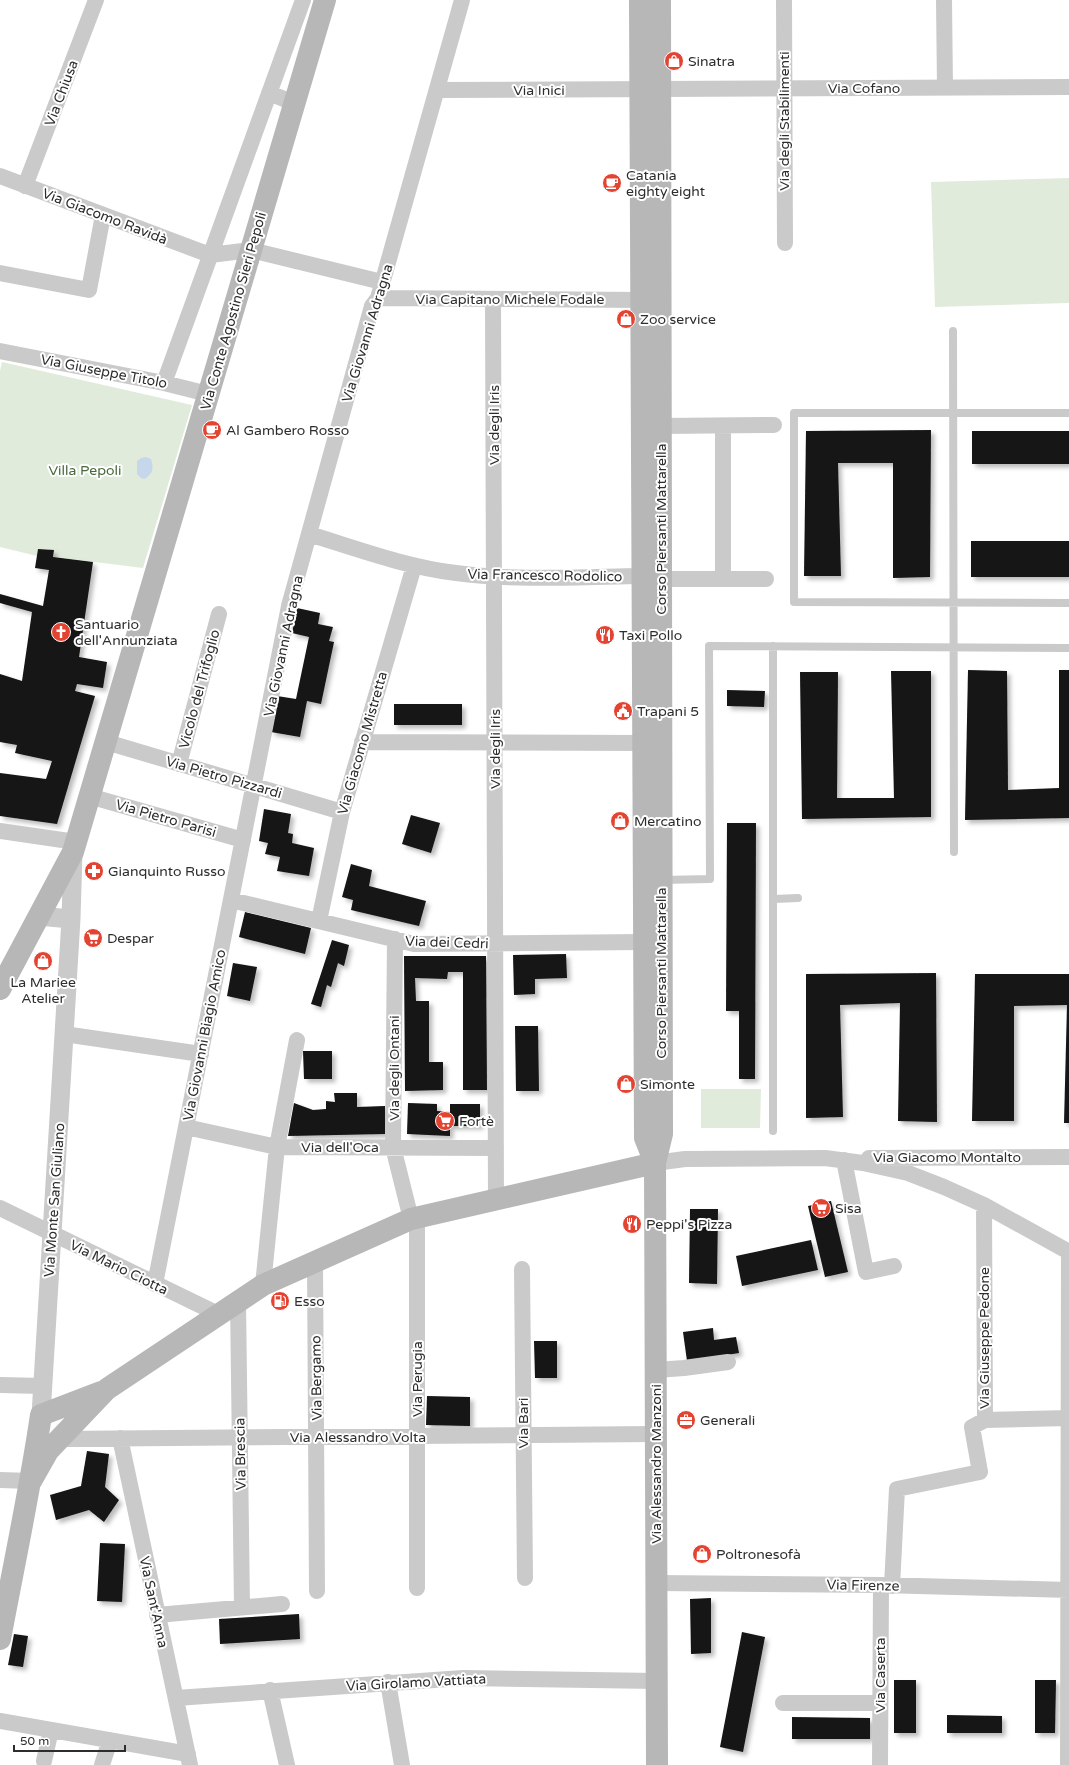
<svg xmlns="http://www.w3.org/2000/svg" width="1069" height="1765" font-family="'Varela Round',sans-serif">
	<defs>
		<filter id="shadow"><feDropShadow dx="3.5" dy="3.5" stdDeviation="2" flood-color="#0004"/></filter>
	</defs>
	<rect width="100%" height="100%" fill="#fff"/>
	<path fill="#e1ebdb" d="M1069,178V303L935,307L931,182Z
		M2,362L192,405L143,568L54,557V550L38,549L37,556L0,547V371Z
		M701,1089H761L760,1128H701Z"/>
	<path fill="#c7d7eb" d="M146,457L151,459C154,468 153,473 145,479L141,478L137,474V461L141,458Z"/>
	<path fill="#141414" filter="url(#shadow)" d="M931,430L930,577L893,578V463H838L841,576H804L806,431Z
		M972,431H1069V464H972Z
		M971,541H1069V577H971Z
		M38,549L54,550L53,557L93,562L79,657L107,662L103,688L77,684L75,691L95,696L57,824L0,816V773L46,779L52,761L15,753L17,745L0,742V674L22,681L32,612L0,603V594L43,606L49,570L35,568Z
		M297,608L320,613L318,624L333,627L329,641L334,642L321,704L307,701L300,737L271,732L277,696L296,699L309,637L292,633Z
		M968,670L1007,671L1008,790L1059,788V670H1069V818L965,820Z
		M891,671H931V817L802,819L800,672H838L837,798H894Z
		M727,690L765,691L764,707L727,706Z
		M394,704H462V725H394Z
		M264,809L291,814L288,833L293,834L292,843L314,848L309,876L277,871L280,857L265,854L268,843L259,841Z
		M411,815L440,823L431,853L402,844Z
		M727,823H756L755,1079H739V1011H726Z
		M351,864L372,870L369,886L426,901L419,926L351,910L353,900L342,897Z
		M245,912L311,928L305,954L239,937Z
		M332,940L349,945L344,966L338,963L331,987L327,985L321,1007L311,1004Z
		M566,954L567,978L535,979V994L514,995L513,955Z
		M404,956H486L487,1090H463V972H448L447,979L415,978L416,1001H429V1062H443V1090L405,1091Z
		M233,963L257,967L250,1001L227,996Z
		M936,973L937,1122L898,1121L900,1003L840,1005L843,1117L806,1118V974Z
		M975,974H1069V1123H1064L1067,1005L1014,1006V1121H972Z
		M515,1026H538L539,1091H516Z
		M303,1051H332V1079H304Z
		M334,1093H357V1107L385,1106V1134L288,1136L294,1103L313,1110L326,1109V1101L335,1102Z
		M408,1103L437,1104V1111L450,1112V1104H480V1126H450V1136L407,1134Z
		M831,1201L848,1272L825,1277L808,1206Z
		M690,1209H718L717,1284L689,1283Z
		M811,1240L818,1270L742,1286L736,1256Z
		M713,1328L714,1340L736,1337L739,1353L687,1361L683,1332Z
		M534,1341H557V1378H535Z
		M427,1396L470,1397V1426L426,1425Z
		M87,1451L109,1454L105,1487L119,1500L104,1522L89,1510L56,1520L50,1495L81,1486Z
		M100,1543L125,1544L122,1602L97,1601Z
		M711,1598V1653L691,1654L690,1599Z
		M299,1614L300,1639L220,1644L219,1619Z
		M742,1632L765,1637L743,1752L720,1747Z
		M14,1634L28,1636L23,1667L8,1665Z
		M894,1680H916V1733H894Z
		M1035,1680H1056L1055,1733H1035Z
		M947,1715L1002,1716V1733H947Z
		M792,1717L870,1718V1739H792Z"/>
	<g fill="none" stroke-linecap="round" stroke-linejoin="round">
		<path stroke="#cacaca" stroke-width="8" d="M953,331L954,852
			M1069,413H794V602L1069,603
			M773,646V1131
			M662,880L710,879L709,646L1069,648
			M774,899L798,898"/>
		<path stroke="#cacaca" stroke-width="16" d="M784,0L785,243
			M944,0L945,88
			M437,90L1069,87
			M269,93L294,103
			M0,176L210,255L251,250L382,282
			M25,186L96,0
			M0,273L89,290L103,215
			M378,298L641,300
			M493,299L496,1200
			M0,351L164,383L208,394
			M164,383L303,0
			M660,426L774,425
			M723,426V579
			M309,534C358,549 406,567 456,573C517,581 581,577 642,576
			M661,579H766
			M106,742L342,812
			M362,742L642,743
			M179,764L219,614
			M89,796L243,840
			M0,831L76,842
			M231,900L414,944L644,942
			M319,921L342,812L414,566
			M395,939L393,1147L411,1219
			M64,1034L201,1054
			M186,1127L277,1147L496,1148
			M869,1158L1069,1157
			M844,1160L866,1272L894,1266
			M655,1163L685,1159L825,1158L863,1163L908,1173L944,1187L984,1205L1069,1252
			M0,1208L218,1314
			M315,1261L317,1591
			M522,1269L525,1578
			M155,1284L289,606L372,306L378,298L462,0
			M263,1285L277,1147L297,1040
			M238,1301L242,1607
			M656,1370L684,1368L728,1362
			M0,1385L42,1386
			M985,1420L1069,1418
			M120,1438L190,1765
			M59,1439L656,1434
			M0,1480L31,1481
			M656,1583L881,1585L1069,1590
			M892,1586L897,1489L980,1472L972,1427L985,1420L984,1205
			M417,1588V1217
			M157,1615L282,1604
			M388,1682L402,1765
			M270,1690L287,1765
			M176,1698L463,1678L657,1681
			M783,1703H880
			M0,1721L188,1754
			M44,1761L51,1730
			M102,1765L110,1740
			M880,1765L881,1585
			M1068,1765L1069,1252"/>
		<path stroke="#cacaca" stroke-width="19" d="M38,916L71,919
			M41,1415L71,919L73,852"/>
		<path stroke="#b7b7b7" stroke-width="22" d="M640,0L645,1138L655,1163
			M0,989L73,852L325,0
			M31,1481L48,1451L107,1389L263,1285L411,1219L655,1163
			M0,1639C14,1564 30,1490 41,1415L101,1392
			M657,1765L655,1163L662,1134L660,0"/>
	</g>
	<defs>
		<g id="shop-disc" transform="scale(1)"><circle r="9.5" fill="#e34331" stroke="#fff"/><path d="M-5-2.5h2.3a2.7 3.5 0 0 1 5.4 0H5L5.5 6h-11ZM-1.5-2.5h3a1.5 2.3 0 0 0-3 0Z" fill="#fff"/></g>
		<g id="cafe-disc" transform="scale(1)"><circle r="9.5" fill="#e34331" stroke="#fff"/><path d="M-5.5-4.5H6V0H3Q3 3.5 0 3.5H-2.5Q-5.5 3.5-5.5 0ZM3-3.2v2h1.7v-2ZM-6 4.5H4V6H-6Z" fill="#fff"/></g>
		<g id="church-disc" transform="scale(1)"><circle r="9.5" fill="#e34331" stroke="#fff"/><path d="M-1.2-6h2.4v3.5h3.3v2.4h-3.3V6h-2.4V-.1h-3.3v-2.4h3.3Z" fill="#fff"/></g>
		<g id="restaurant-disc" transform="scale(1)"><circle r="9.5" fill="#e34331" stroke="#fff"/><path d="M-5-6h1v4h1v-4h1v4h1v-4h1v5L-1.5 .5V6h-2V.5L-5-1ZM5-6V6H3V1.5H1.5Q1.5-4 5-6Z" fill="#fff"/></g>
		<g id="civic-disc" transform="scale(1)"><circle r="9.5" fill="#e34331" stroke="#fff"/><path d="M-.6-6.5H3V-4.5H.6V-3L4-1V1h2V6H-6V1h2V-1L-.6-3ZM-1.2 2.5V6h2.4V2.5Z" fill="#fff"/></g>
		<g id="pharmacy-disc" transform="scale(1)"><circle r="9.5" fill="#e34331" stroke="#fff"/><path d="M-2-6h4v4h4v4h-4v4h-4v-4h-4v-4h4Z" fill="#fff"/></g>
		<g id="supermarket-disc" transform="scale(1)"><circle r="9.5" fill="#e34331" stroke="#fff"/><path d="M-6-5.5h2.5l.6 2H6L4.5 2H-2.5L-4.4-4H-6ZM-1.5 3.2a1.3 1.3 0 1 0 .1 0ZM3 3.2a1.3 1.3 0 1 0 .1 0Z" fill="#fff"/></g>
		<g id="fuel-disc" transform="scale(1)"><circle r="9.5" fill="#e34331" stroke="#fff"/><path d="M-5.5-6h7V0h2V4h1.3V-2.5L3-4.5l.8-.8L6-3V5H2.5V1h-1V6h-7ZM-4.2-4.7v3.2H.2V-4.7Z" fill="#fff"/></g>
		<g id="office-disc" transform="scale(1)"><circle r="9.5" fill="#e34331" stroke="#fff"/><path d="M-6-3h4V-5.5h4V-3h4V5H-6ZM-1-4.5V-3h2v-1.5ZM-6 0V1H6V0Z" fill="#fff"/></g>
	</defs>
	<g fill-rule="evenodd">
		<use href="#shop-disc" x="674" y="61"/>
		<use href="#cafe-disc" x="612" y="183"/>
		<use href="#shop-disc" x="626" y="319"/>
		<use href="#cafe-disc" x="212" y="430"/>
		<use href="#church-disc" x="61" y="632"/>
		<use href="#restaurant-disc" x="605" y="635"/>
		<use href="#civic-disc" x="623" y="711"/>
		<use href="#shop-disc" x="620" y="821"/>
		<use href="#pharmacy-disc" x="94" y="871"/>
		<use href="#supermarket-disc" x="93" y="938"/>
		<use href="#shop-disc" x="43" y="961"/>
		<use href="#shop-disc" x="626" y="1084"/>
		<use href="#supermarket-disc" x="445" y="1121"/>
		<use href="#supermarket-disc" x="821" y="1208"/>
		<use href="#restaurant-disc" x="632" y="1224"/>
		<use href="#fuel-disc" x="280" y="1301"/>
		<use href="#office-disc" x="686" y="1420"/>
		<use href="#shop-disc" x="702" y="1554"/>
	</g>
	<g text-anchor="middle" stroke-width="4" stroke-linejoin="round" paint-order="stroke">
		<g font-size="14" fill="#2d2d2d" stroke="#fff" text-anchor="start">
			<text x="688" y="66">Sinatra</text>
			<text x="626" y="180">Catania<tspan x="626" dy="16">eighty eight</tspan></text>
			<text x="640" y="324">Zoo service</text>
			<text x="226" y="435">Al Gambero Rosso</text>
			<text x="75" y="629">Santuario<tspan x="75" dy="16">dell'Annunziata</tspan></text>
			<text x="619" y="640">Taxi Pollo</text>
			<text x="637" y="716">Trapani 5</text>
			<text x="634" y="826">Mercatino</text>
			<text x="108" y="876">Gianquinto Russo</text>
			<text x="107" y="943">Despar</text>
			<text x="43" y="987" text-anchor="middle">La Mariee<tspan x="43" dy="16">Atelier</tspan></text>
			<text x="640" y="1089">Simonte</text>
			<text x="459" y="1126">Fortè</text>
			<text x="835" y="1213">Sisa</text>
			<text x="646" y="1229">Peppi's Pizza</text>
			<text x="294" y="1306">Esso</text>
			<text x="700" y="1425">Generali</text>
			<text x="716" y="1559">Poltronesofà</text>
		</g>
		<g font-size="14" fill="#2d2d2d" stroke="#fff">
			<text x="864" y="93">Via Cofano</text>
			<text x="539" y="95">Via Inici</text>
			<text transform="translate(61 93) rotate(-69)" y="5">Via Chiusa</text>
			<text transform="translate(784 121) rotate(-90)" y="5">Via degli Stabilimenti</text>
			<text transform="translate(105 216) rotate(21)" y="5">Via Giacomo Ravidà</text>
			<text x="510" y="304">Via Capitano Michele Fodale</text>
			<text transform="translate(233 311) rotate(-74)" y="5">Via Conte Agostino Sieri Pepoli</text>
			<text transform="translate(367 333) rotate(-73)" y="5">Via Giovanni Adragna</text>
			<text transform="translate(104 371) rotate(11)" y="5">Via Giuseppe Titolo</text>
			<text transform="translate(494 425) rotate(-90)" y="5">Via degli Iris</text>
			<text transform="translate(661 529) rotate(-90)" y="5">Corso Piersanti Mattarella</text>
			<text transform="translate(545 575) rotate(1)" y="5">Via Francesco Rodolico</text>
			<text transform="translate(283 646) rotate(-78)" y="5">Via Giovanni Adragna</text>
			<text transform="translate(199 689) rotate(-75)" y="5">Vicolo del Trifoglio</text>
			<text transform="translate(362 743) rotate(-74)" y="5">Via Giacomo Mistretta</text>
			<text transform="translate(495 749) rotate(-90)" y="5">Via degli Iris</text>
			<text transform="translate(224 777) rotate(16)" y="5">Via Pietro Pizzardi</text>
			<text transform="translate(166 818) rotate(16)" y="5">Via Pietro Parisi</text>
			<text transform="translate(447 942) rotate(2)" y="5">Via dei Cedri</text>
			<text transform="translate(661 973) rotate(-90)" y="5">Corso Piersanti Mattarella</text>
			<text transform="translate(204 1035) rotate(-79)" y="5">Via Giovanni Biagio Amico</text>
			<text transform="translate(394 1068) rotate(-90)" y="5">Via degli Ontani</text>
			<text x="340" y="1152">Via dell'Oca</text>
			<text x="947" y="1162">Via Giacomo Montalto</text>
			<text transform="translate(54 1200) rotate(-86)" y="5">Via Monte San Giuliano</text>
			<text transform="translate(119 1267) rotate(26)" y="5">Via Mario Ciotta</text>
			<text transform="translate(984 1338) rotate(-90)" y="5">Via Giuseppe Pedone</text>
			<text transform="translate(316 1378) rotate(-91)" y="5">Via Bergamo</text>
			<text transform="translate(417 1379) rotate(-90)" y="5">Via Perugia</text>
			<text transform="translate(523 1423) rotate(-90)" y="5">Via Bari</text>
			<text x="358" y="1442">Via Alessandro Volta</text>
			<text transform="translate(240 1454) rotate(-91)" y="5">Via Brescia</text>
			<text transform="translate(656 1464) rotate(-90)" y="5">Via Alessandro Manzoni</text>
			<text transform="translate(863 1585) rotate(1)" y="5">Via Firenze</text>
			<text transform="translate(154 1602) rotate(78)" y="5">Via Sant'Anna</text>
			<text transform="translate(880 1675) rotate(-90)" y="5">Via Caserta</text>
			<text transform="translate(416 1682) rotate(-3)" y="5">Via Girolamo Vattiata</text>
		</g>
		<g font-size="14" fill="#49683b" stroke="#fff">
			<text x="85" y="475">Villa Pepoli</text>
		</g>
	</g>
	<path d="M14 1745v6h111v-6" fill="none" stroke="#2d2d2d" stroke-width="2"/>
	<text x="20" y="1745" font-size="12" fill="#2d2d2d" stroke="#ffffff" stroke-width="3" paint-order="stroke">50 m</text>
</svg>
